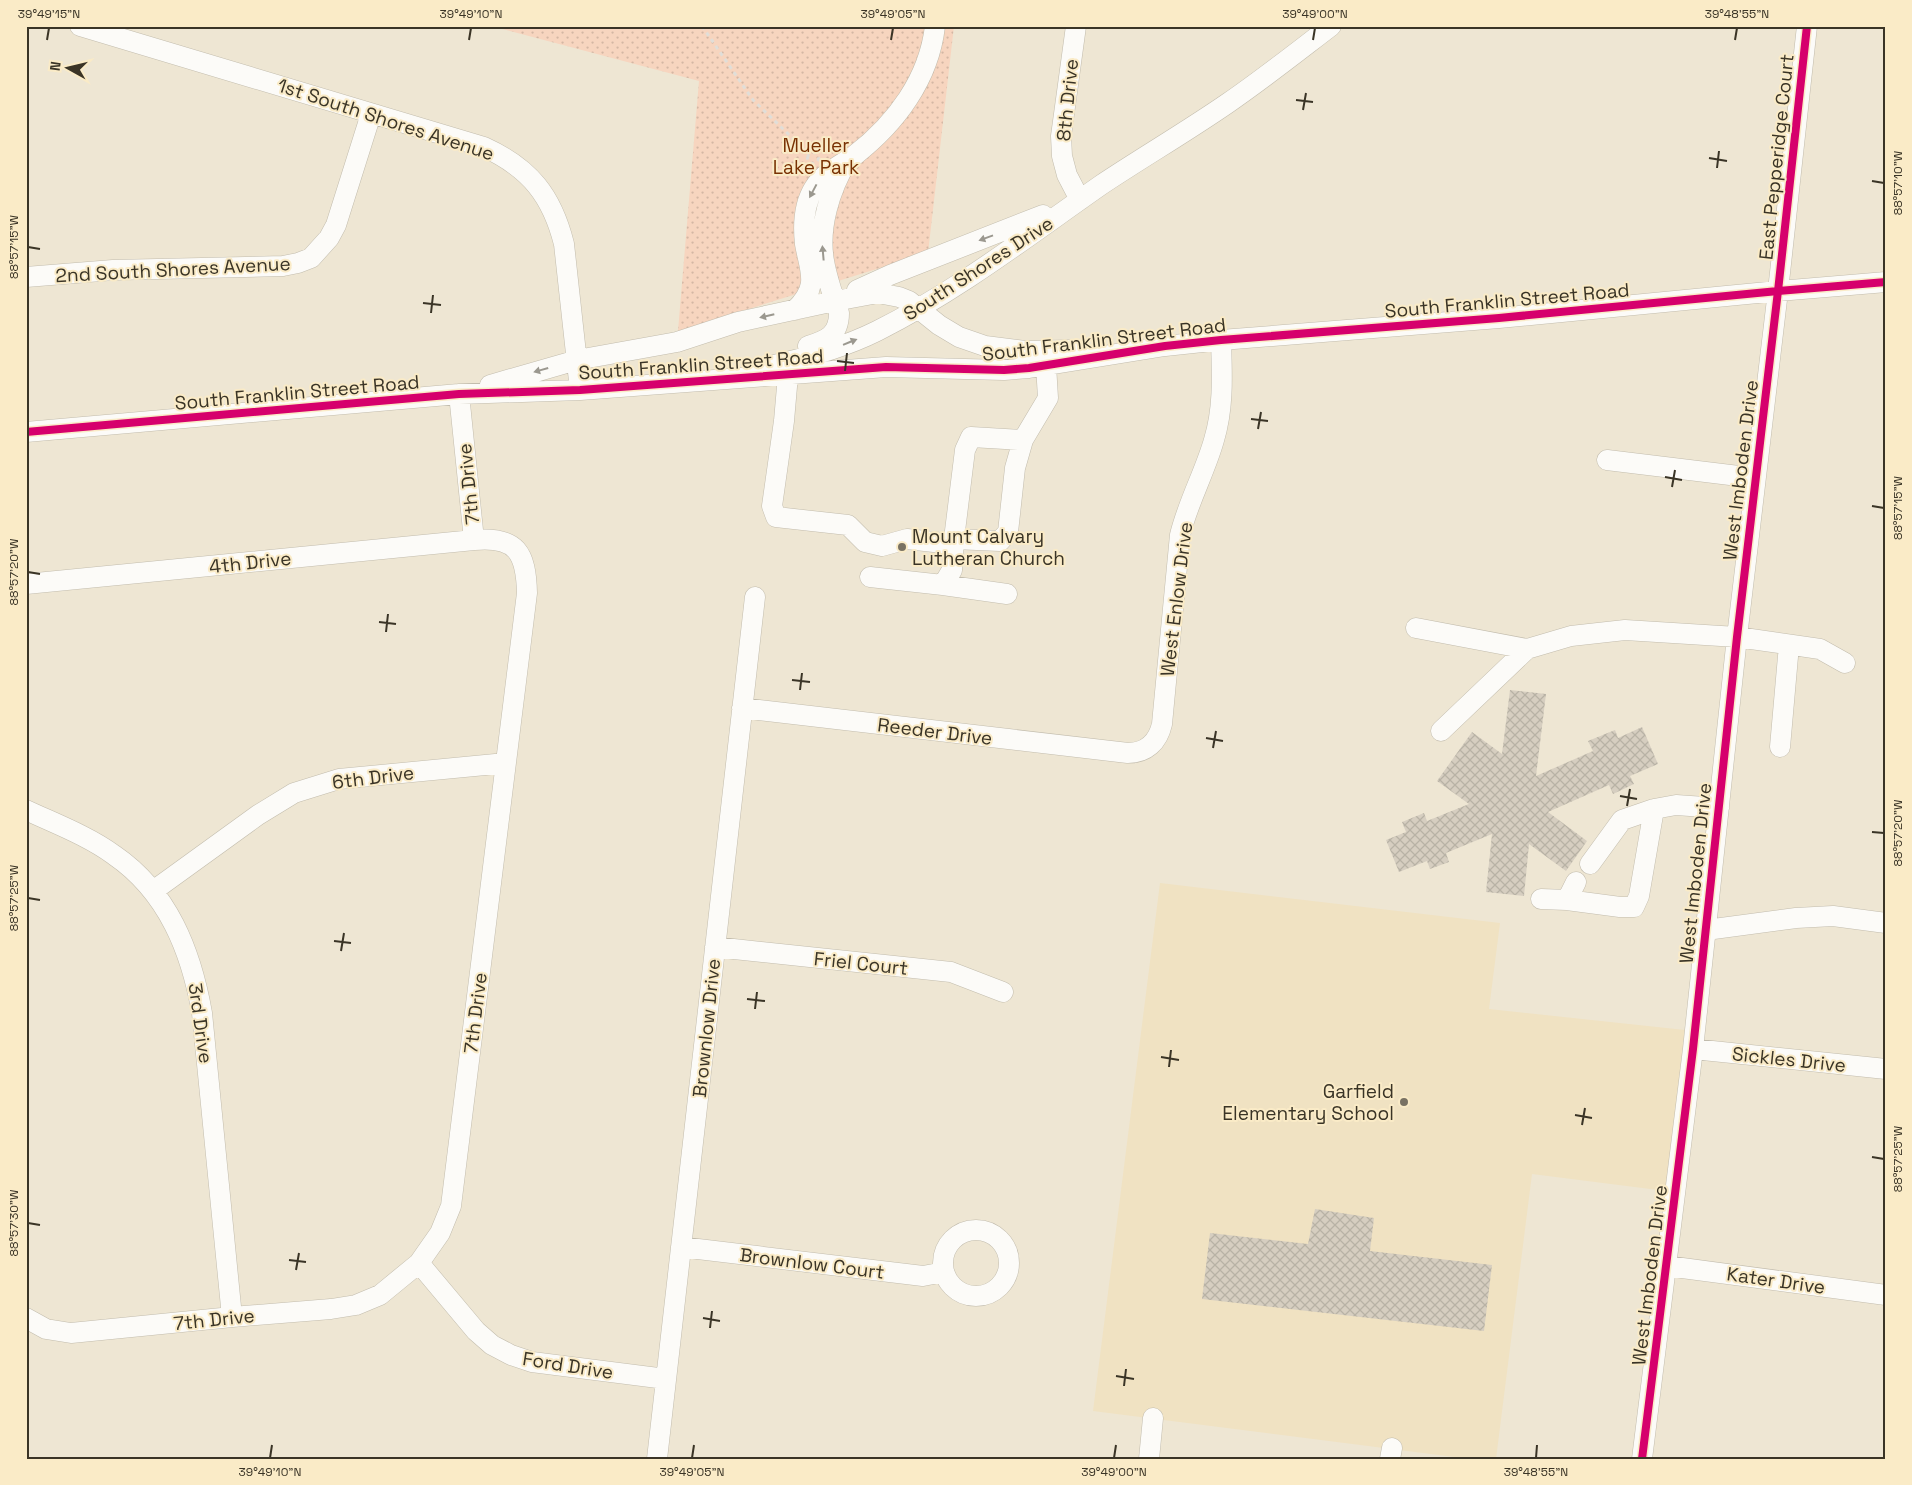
<svg xmlns="http://www.w3.org/2000/svg" width="1912" height="1485" font-family="'Space Grotesk',sans-serif">
	<defs>
		<pattern id="park-dots" width="8" height="8" patternUnits="userSpaceOnUse" patternTransform="scale(1.25)"><rect width="8" height="8" fill="#f7d5bf"/><path d="M2 2h.1M6 6h.1" fill="none" stroke="#d4b7a4" stroke-width="1.8" stroke-linecap="round"/></pattern>
		<pattern id="building-cross-hatch" width="8" height="8" patternUnits="userSpaceOnUse" patternTransform="scale(1.25)"><rect width="8" height="8" fill="#d6cec0"/><path d="M0 0l8 8M0 8l8-8" fill="none" stroke="#b8b2a5"/></pattern>
	</defs>
	<rect width="100%" height="100%" fill="#eee6d3"/>
	<path fill="#f0e2c2" d="M1160,883L1500,923L1489,1009L1685,1030L1666,1191L1532,1174L1496,1459H1470L1093,1411Z"/>
	<path fill="url(#park-dots)" d="M491,26H954L928,253L678,331L699,81Z"/>
	<path fill="url(#building-cross-hatch)" d="M1510,690L1546,694L1536,776L1593,751L1588,741L1615,730L1618,738L1642,727L1658,764L1630,776L1634,784L1613,794L1609,785L1548,812L1587,841L1566,871L1529,844L1524,896L1486,892L1492,834L1446,853L1449,862L1430,869L1427,861L1399,872L1386,840L1406,832L1402,822L1424,813L1427,821L1469,804L1437,781L1472,732L1502,754Z
		M1315,1209L1374,1218L1370,1251L1492,1265L1484,1331L1202,1299L1210,1233L1308,1244Z"/>
	<g fill="none" stroke-linecap="round" stroke-linejoin="round">
		<g stroke="#c2bcad" stroke-width="21">
			<path id="minor" d="M80,26L484,147C530,168 552,196 564,244L580,390
				M1076,26L1061,136L1062,156L1067,175L1080,200
				M26,277L113,270L283,266L298,263L311,258L329,238L336,225L371,114
				M857,290L890,275L1043,215
				M795,310C820,286 810,272 805,244C803,226 804,204 814,188C823,173 841,165 855,155C896,123 929,79 935,26
				M808,346C827,340 839,335 839,313C833,296 827,279 824,261C818,228 830,189 847,161
				M770,366C806,358 843,348 877,331C957,291 1028,236 1101,185C1143,157 1186,132 1228,103C1263,79 1297,52 1331,26
				M788,375L784,421L772,506L776,517L848,525L865,542L882,546L907,539L943,543L954,539L1000,541L1008,532L1015,468L1023,440L1048,398L1046,365
				M490,385L577,360L677,342L738,322L835,301L878,293L899,297L909,301L939,325L959,337L985,346L1025,351L1072,350
				M26,432L459,394L580,390L886,367L1004,370L1029,368L1165,346L1221,340L1499,318L1778,291L1886,282
				M1607,460L1755,478
				M870,577L943,585L952,570L954,539L965,450L971,437L1023,440
				M26,584L474,540
				M943,585L1007,594
				M1416,628L1527,649L1571,636L1625,630L1737,637L1820,649L1845,663
				M742,708L1128,753C1146,753 1158,742 1162,724L1180,535C1188,502 1205,472 1214,440C1224,407 1222,374 1221,340
				M1441,731L1527,649
				M1780,747L1789,645
				M26,810C56,824 88,836 114,855C168,892 191,951 202,1013L232,1317
				M1590,864L1622,820L1654,809L1676,805L1719,808
				M153,891L258,815L294,793L339,779L506,763
				M1541,899L1567,900L1576,882
				M1567,900L1620,907H1634L1639,896L1654,809
				M1706,930L1796,918L1833,916L1886,923
				M715,947L951,972L1003,992
				M1693,1049L1886,1069
				M943 1263a33 33 0 1 1 66 0a33 33 0 1 1-66 0Z
				M681,1247L923,1276L944,1272
				M419,1263L476,1331L492,1345L511,1355L532,1362L666,1379
				M1667,1266L1886,1295
				M26,1318L46,1329L71,1333L232,1317L331,1309L356,1305L380,1295L419,1263L440,1233L451,1206L527,593C526,553 517,536 474,540L459,394
				M657,1459L755,597
				M1149,1459L1153,1418
				M1390,1459L1392,1448
				M1642,1459L1693,1049L1737,637L1778,291L1807,26"/>
		</g>
		<path stroke="#e1ded8" stroke-width="3" stroke-dasharray="4 4" stroke-linecap="butt" d="M702,26L753,100L809,154
			M807.5 158a5.5 5.5 0 1 1 11 0a5.5 5.5 0 1 1-11 0Z"/>
		<use href="#minor" stroke="#fcfbf8" stroke-width="20"/>
		<g stroke="#faebc7" stroke-width="11">
			<path id="cycleway" d="M26,432L459,394L580,390L886,367L1004,370L1029,368L1165,346L1221,340L1499,318L1778,291L1886,282
				M1642,1459L1693,1049L1737,637L1778,291L1807,26"/>
		</g>
		<use href="#cycleway" stroke="#d6006c" stroke-width="8"/>
	</g>
	<defs><path id="oneway-solid" d="M-6-.8H1V-3.2L6.5 0L1 3.2V.8H-6Z" transform="scale(1.25)"/></defs>
	<g fill="#9b988f">
		<use href="#oneway-solid" transform="translate(813 191) rotate(118)"/>
		<use href="#oneway-solid" transform="translate(986 238) rotate(160)"/>
		<use href="#oneway-solid" transform="translate(823 253) rotate(-95)"/>
		<use href="#oneway-solid" transform="translate(767 316) rotate(167)"/>
		<use href="#oneway-solid" transform="translate(850 342) rotate(-22)"/>
		<use href="#oneway-solid" transform="translate(541 370) rotate(164)"/>
	</g>
	<path fill="none" stroke="#3a3426" stroke-width="2" d="M47,40L49,28M469,40L471,28M891,40L893,28M1313,40L1315,28M1735,40L1737,28M1296,100L1313,102M1303,110L1306,93M1709,158L1727,161M1717,168L1719,151M1872,181L1884,183M28,247L40,249M423,303L441,305M431,313L433,295M837,361L854,363M845,371L847,353M1251,419L1268,421M1258,429L1261,412M1665,477L1682,480M1672,487L1675,470M1872,506L1884,508M28,572L40,574M379,622L396,624M386,632L388,614M792,680L810,682M800,690L802,673M1206,738L1223,741M1213,748L1216,731M1620,796L1637,799M1627,806L1630,789M1872,832L1884,833M28,898L40,900M334,941L351,943M341,951L344,933M747,999L765,1001M755,1009L757,992M1161,1057L1179,1060M1169,1067L1171,1050M1575,1115L1592,1118M1582,1125L1585,1108M1872,1157L1884,1159M28,1223L40,1225M289,1260L306,1262M296,1270L299,1253M703,1318L720,1321M710,1328L712,1311M1116,1376L1134,1379M1124,1386L1126,1369M270,1458L272,1445M692,1458L694,1445M1114,1458L1116,1445M1536,1458L1537,1445"/>
	<g fill="#797263" stroke="#faebc7" stroke-width="2">
		<circle cx="902" cy="547" r="5"/>
		<circle cx="1404" cy="1102" r="5"/>
	</g>
	<g text-anchor="middle" stroke-width="4" stroke-linejoin="round" paint-order="stroke">
		<g font-size="19" fill="#3a3426" stroke="#faebc7">
			<text transform="translate(1067 100) rotate(-84)" y="7">8th Drive</text>
			<text transform="translate(386 119) rotate(18)" y="7">1st South Shores Avenue</text>
			<text transform="translate(1776 157) rotate(-84)" y="7">East Pepperidge Court</text>
			<text transform="translate(978 268) rotate(-33)" y="7">South Shores Drive</text>
			<text transform="translate(173 269) rotate(-3)" y="7">2nd South Shores Avenue</text>
			<text transform="translate(1507 300) rotate(-5)" y="7">South Franklin Street Road</text>
			<text transform="translate(1104 339) rotate(-7)" y="7">South Franklin Street Road</text>
			<text transform="translate(701 364) rotate(-4)" y="7">South Franklin Street Road</text>
			<text transform="translate(297 392) rotate(-5)" y="7">South Franklin Street Road</text>
			<text transform="translate(1740 470) rotate(-83)" y="7">West Imboden Drive</text>
			<text transform="translate(468 484) rotate(-96)" y="7">7th Drive</text>
			<text transform="translate(250 562) rotate(-6)" y="7">4th Drive</text>
			<text transform="translate(1176 599) rotate(-83)" y="7">West Enlow Drive</text>
			<text transform="translate(935 731) rotate(7)" y="7">Reeder Drive</text>
			<text transform="translate(373 777) rotate(-7)" y="7">6th Drive</text>
			<text transform="translate(1695 873) rotate(-84)" y="7">West Imboden Drive</text>
			<text transform="translate(861 963) rotate(6)" y="7">Friel Court</text>
			<text transform="translate(475 1013) rotate(-83)" y="7">7th Drive</text>
			<text transform="translate(201 1023) rotate(82)" y="7">3rd Drive</text>
			<text transform="translate(706 1028) rotate(-84)" y="7">Brownlow Drive</text>
			<text transform="translate(1789 1059) rotate(6)" y="7">Sickles Drive</text>
			<text transform="translate(812 1263) rotate(7)" y="7">Brownlow Court</text>
			<text transform="translate(1649 1275) rotate(-83)" y="7">West Imboden Drive</text>
			<text transform="translate(1776 1280) rotate(8)" y="7">Kater Drive</text>
			<text transform="translate(214 1319) rotate(-6)" y="7">7th Drive</text>
			<text transform="translate(568 1365) rotate(9)" y="7">Ford Drive</text>
		</g>
		<g font-size="19" fill="#783103" stroke="#faebc7">
			<text x="816" y="152">Mueller<tspan x="816" dy="22">Lake Park</tspan></text>
		</g>
		<g font-size="19" fill="#3a3426" stroke="#faebc7" text-anchor="start">
			<text x="912" y="543">Mount Calvary<tspan x="912" dy="22">Lutheran Church</tspan></text>
			<text x="1394" y="1098" text-anchor="end">Garfield<tspan x="1394" dy="22">Elementary School</tspan></text>
		</g>
	</g>
	<rect width="1912" height="1485" fill="none" stroke="#faebc7" stroke-width="55"/>
	<g transform="translate(68 68) rotate(278)" stroke="#faebc7" stroke-width="4" paint-order="stroke">
	<path d="M0-4L9 19L0 12L-9 19Z" fill="#3a3426"/>
	<text y="-8" font-size="14" font-weight="bold" text-anchor="middle" fill="#3a3426">N</text>
	</g>
	<rect x="28" y="28" width="1856" height="1430" fill="none" stroke="#3a3426" stroke-width="2"/>
	<g font-size="12" text-anchor="middle" fill="#3a3426">
		<text x="49" y="18">39°49'15"N</text>
		<text x="471" y="18">39°49'10"N</text>
		<text x="893" y="18">39°49'05"N</text>
		<text x="1315" y="18">39°49'00"N</text>
		<text x="1737" y="18">39°48'55"N</text>
		<text transform="translate(1898 183) rotate(-90)" y="4">88°57'10"W</text>
		<text transform="translate(14 247) rotate(-90)" y="4">88°57'15"W</text>
		<text transform="translate(1898 508) rotate(-90)" y="4">88°57'15"W</text>
		<text transform="translate(14 572) rotate(-90)" y="4">88°57'20"W</text>
		<text transform="translate(1898 833) rotate(-90)" y="4">88°57'20"W</text>
		<text transform="translate(14 898) rotate(-90)" y="4">88°57'25"W</text>
		<text transform="translate(1898 1159) rotate(-90)" y="4">88°57'25"W</text>
		<text transform="translate(14 1223) rotate(-90)" y="4">88°57'30"W</text>
		<text x="270" y="1476">39°49'10"N</text>
		<text x="692" y="1476">39°49'05"N</text>
		<text x="1114" y="1476">39°49'00"N</text>
		<text x="1536" y="1476">39°48'55"N</text>
	</g>
</svg>
